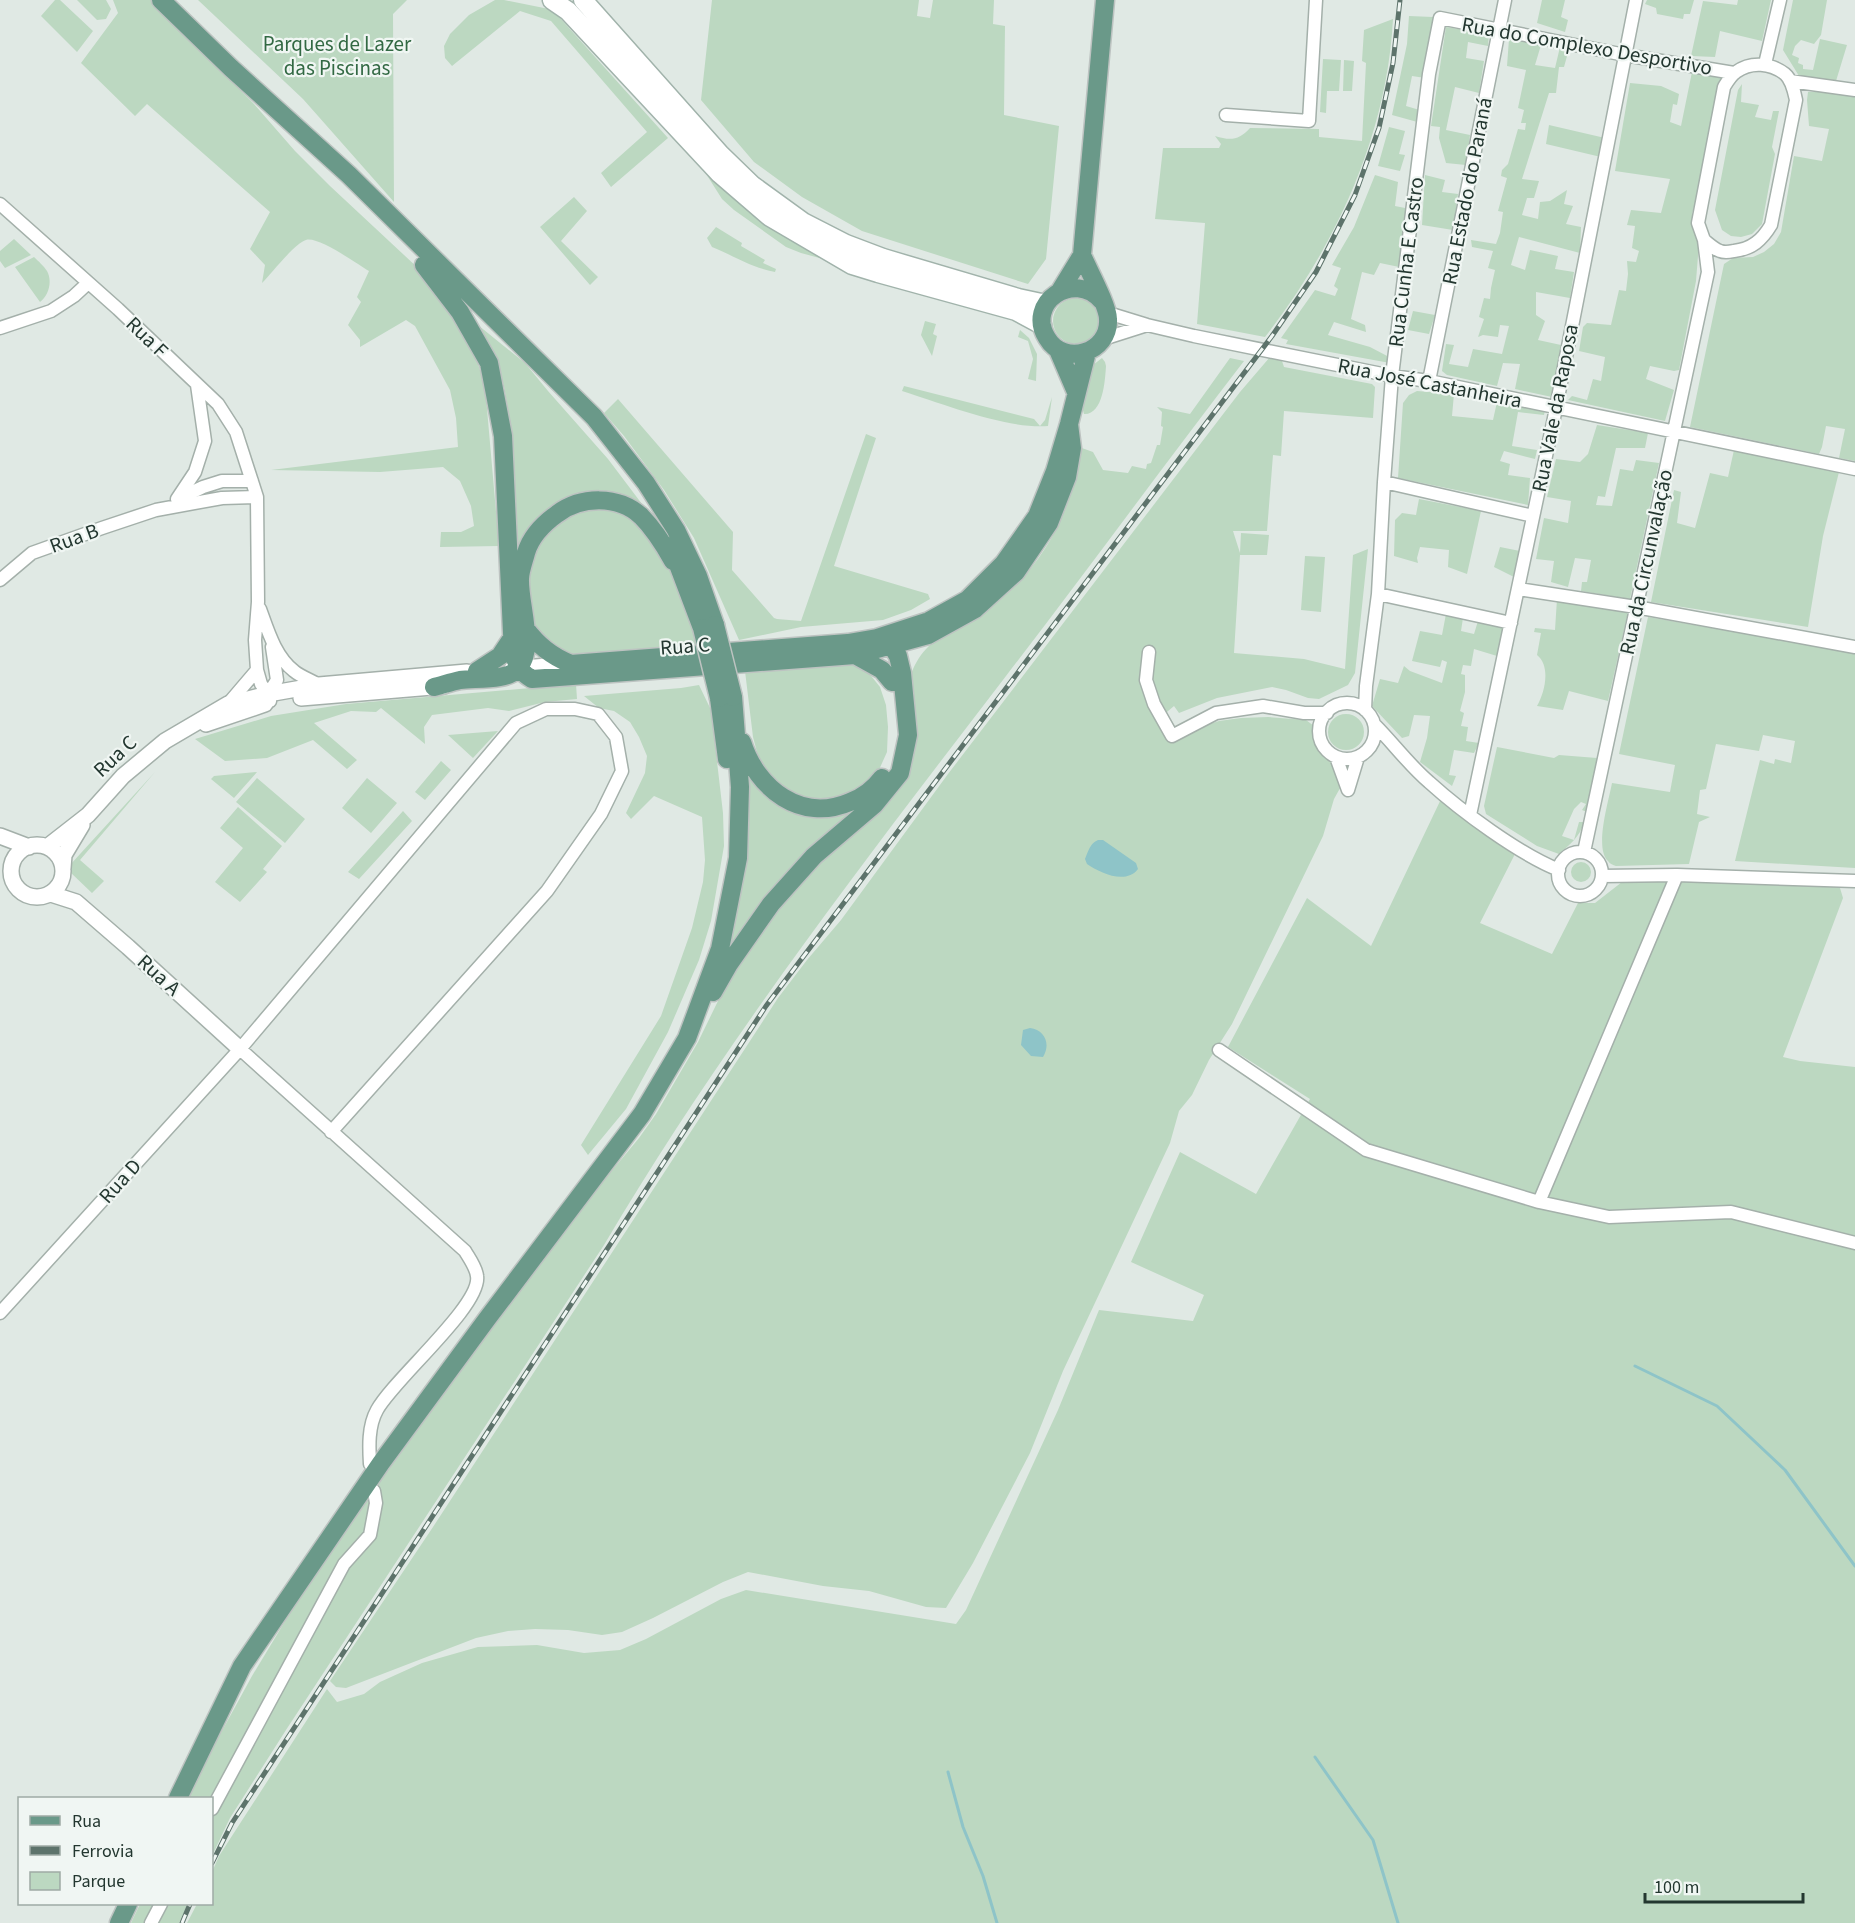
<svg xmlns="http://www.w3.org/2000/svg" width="1855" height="1923" font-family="'Source Sans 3',sans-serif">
	<rect width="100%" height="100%" fill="#e0e9e4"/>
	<path fill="#bcd8c1" d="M55,0H60L93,31L77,52L41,16Z
		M77,0H106L111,9L106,19L97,20Z
		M113,0H151L254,104L295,151L330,186L448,296L473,348L485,386L499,546L440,547L441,532H461L474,526L471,506L460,481L443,467L380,472L271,470L458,447L456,418L450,390L415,326L406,320L360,347V340L348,325L361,302L357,297L369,271C357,264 318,236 306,240C295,243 271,274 262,283L265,265L250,249L270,212L147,104L135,116L81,63L118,13Z
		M198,0H407L393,14L394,202L303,99Z
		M495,0H504L549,9L560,18L668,138L611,187L601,173L647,132L551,21L520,11L452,66L445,58L444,46L450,34L469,15Z
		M712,0H919L917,16L930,18L933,0H994L993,24L1005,26L1004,115L1059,126L1046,259L1028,284L862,231L802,197L754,162L701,100Z
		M1542,0H1565L1561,17L1568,20L1565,32L1537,23Z
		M1647,0H1694L1690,14H1684L1683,19L1657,14L1656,8L1645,4Z
		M1738,0H1771L1762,41L1720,31L1715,57L1691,56L1703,1L1737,5Z
		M1793,0H1827L1821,35L1814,44L1801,40L1795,46L1792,55L1799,58L1798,63L1803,65V69L1813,70L1820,39L1847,45L1836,81L1799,76L1783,50Z
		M1409,16L1433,17L1437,23L1425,78L1412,76L1406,106L1423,111L1421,123L1392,115L1407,44Z
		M1393,19C1387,135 1336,246 1265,337L1197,324L1205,223L1155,219L1163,148H1219L1221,144L1215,136C1231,141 1239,140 1250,128L1319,129V137L1362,141L1366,63L1362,61L1364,30Z
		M1446,27L1489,34L1488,46L1468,42L1466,58L1484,61L1479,93L1455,87L1446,130L1470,135L1466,165L1446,163L1439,138L1440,127L1431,126Z
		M1509,39L1541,45L1535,65L1555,68L1560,47L1569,49L1564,67H1559L1556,93H1549L1522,179L1539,181L1534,198H1527L1522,215L1538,219L1540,202L1550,201L1567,190L1564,204L1573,206L1566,224L1581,227L1580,253L1519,237L1511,265L1525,270L1530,250L1558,256L1555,269L1574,272L1570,298L1536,292V315L1545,321L1538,340L1561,345L1552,397L1515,389L1520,364L1503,363L1497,386L1447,375L1442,371L1446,344L1454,345L1449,364L1468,367L1473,349L1502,354L1509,326L1500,325L1498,337L1483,335L1478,337L1484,319L1479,317L1484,298L1490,299L1491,288L1495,270L1488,268L1493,251L1472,247L1471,240L1496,244L1500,233L1503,212L1498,211L1507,178L1501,176L1502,170L1508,164L1518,129L1525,130L1526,123H1521L1524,110L1518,108L1526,70L1507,66Z
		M1323,59L1341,60L1339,91H1327L1326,113L1320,112Z
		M1344,60L1354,61L1352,91H1343Z
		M1692,72L1721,77L1701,181L1692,214L1698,239V256L1696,281L1679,370L1674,371L1650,366L1646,379L1674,390L1665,421L1568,400L1572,396L1587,400L1593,379L1601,381L1605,357L1579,351L1583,327L1587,323L1611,325L1619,290L1626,291L1628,274L1627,261L1636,262L1639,251L1632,248L1635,226L1627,225L1631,210L1661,213L1670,179L1615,171L1630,83L1661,86L1679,94L1677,105L1673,104L1670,122L1681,126Z
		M1742,84L1741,102L1759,105L1755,117L1771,120L1773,111H1779L1772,147L1775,154L1762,224L1752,234L1741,237L1731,236L1722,230L1715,210L1738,90Z
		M1808,92H1855V461L1839,458L1845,429L1826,426L1822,447L1819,454L1690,427L1724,264L1733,258L1753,257L1764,252L1774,244L1781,232L1794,156L1822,161L1829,129L1809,126L1807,100Z
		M1549,125L1605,138L1601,157L1546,144Z
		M1389,127L1405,131L1399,154L1405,155L1400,171L1378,166Z
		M703,169L827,260L801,253L786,247L734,210L722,199Z
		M1375,175L1398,182L1395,206L1410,209L1404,268L1380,263L1374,275L1362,272L1351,319L1365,325L1366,332L1334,322L1328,335L1370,347L1391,358L1390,363L1286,344L1288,340L1281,338L1315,290L1335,296L1338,289L1334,286L1341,268L1332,265L1354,227Z
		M1425,175L1445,180L1442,192L1458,194L1453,230L1422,225Z
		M574,197L587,211L561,241L598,277L590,285L540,227Z
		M716,227L742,243L741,246L765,260L763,263L776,269L775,272C749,267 735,256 712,247L707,238Z
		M14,239L31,255L5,268L0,261V251Z
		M34,257C38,261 44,266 47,271C53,282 48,296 40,302L15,267Z
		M1053 321a23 23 0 1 1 46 0a23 23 0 1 1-46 0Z
		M1413,311L1435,315L1429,334L1408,330Z
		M473,321L525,363L548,391L608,459L645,508L623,495L608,492H594L574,496L516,567L509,415L504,386L497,364Z
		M925,321L936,324L933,334L937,336L932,356L921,335Z
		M1020,330L1029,338L1037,354L1036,381L1028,379L1033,359L1028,341L1018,337Z
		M1270,357L1282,361L1284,367L1372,384L1375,387L1373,418L1284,411L1281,456L1273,455L1267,531H1233L1240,553L1241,533L1269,535L1267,555H1240L1234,653L1304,659L1345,669L1353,555L1368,549L1355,673L1348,685L1319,699L1308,698L1286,690L1272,687L1217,698L1179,713L1174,706L1161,717L1172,736L1219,721L1241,718L1268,717L1306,720L1314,726L1320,736L1321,747L1343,771L1344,781L1334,799L1323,836L1232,1024L1209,1060L1192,1095L1179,1111L1170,1143L1063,1371L1030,1453L973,1563L946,1608L926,1607L869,1591L823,1586L748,1572L723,1582L653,1618L622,1632L602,1635L568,1630L535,1629L508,1631L476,1638L346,1688L336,1687L330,1681L433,1527L778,998L807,960L841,920L948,774L1240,392Z
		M1102,358L1105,362L1106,366C1105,381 1103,415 1084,414L1082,407L1093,365Z
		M1230,358L1244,361C1164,465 1086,572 1006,676C865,860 722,1045 604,1245L286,1730L230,1818L212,1856V1798H187L200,1771L252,1676L296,1603L349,1524L510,1304L585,1203L639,1138L656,1114L698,1042L737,962L785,895L894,791L909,682C921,632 966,628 1001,599C1033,572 1060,532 1071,492C1076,478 1076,462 1079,447L1093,452L1103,470L1128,473L1132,466L1146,469L1147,464L1151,463L1157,445H1160L1163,427L1161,426L1162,412L1157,407L1190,414Z
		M904,386L1034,419L1040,426L1045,420L1052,397L1048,426C1005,429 944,404 902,391Z
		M1417,391L1454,394L1452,416L1493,420L1497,402L1545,410L1544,415L1518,412L1512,446L1537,450L1535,459L1504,451L1500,461L1510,464L1508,475L1530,478L1528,505L1398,478L1403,403L1409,395Z
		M618,399L733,532L732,570L774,618L777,619L801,621L866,434L876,438L834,566L928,594L930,599L911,610L883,620L801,627L739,640L694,538L664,490L624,436L604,413Z
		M1597,425L1648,433L1645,448H1616L1605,497L1598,496L1596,505L1612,506L1620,469L1633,471L1636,460L1659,463L1630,599L1581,591L1582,582H1587L1591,560L1575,558L1568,587L1551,582L1554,561L1536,559L1544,518L1568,523L1571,501L1547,497L1556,459L1580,462L1588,454Z
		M1734,450L1839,472L1823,536L1808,627L1651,602L1674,490L1681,492L1677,523L1695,528L1710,473L1728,477Z
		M592,499L640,515L679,587L701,647L573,656L558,651L535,627L527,584L534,551L549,526Z
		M1419,499L1481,511L1467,574L1448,567L1449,550L1420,547L1417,558L1418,563L1394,556L1395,520L1402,513L1416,515Z
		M1500,547L1520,551L1516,578L1494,567Z
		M1305,556L1325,557L1321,612L1301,610Z
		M1557,599L1628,612L1608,701L1569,691L1563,710L1537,706C1545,692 1551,666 1537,655L1541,633L1534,632L1535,628L1555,630Z
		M1446,614L1463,618L1461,631L1474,634L1478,621L1504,627L1497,656L1474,649L1471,666L1463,665L1461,674L1465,675V692L1460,711L1464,713L1461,726L1468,727L1466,741L1479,743L1474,753L1454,750L1449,775L1456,776L1452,786L1420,762L1427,738L1430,716L1414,715L1409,736L1402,738L1372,706L1380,679L1398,683L1404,666L1410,671L1442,683L1447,662L1442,660L1440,667L1412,661L1420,631L1442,635Z
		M1648,617L1855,653V868L1735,861L1760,760L1774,764L1775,759L1791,763L1795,741L1763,735L1759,751L1716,744L1706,789L1700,790L1697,814L1710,817L1699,822L1689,864L1616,866C1613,865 1610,864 1608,861C1594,848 1609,800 1612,783L1670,792L1675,765L1619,754Z
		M853,665L868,672L880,687L886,705L888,727L887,752L878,772L861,792L828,802L802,799L766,776L758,756L753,737L745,671Z
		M576,684L577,699L545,702L509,711L488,708L432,715L424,727L425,744L381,708L376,712L351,711L314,723L357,760L347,769L313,740L267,758L225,761L195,739L271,716L346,704Z
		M699,685L711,710L723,813L724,846L711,921L699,960L668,1032L626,1109L588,1155L581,1145L661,1016L692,928L703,882L705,860L702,817L654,796L631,819L626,813L645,773L647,756L639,737L630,722L614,711L599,708L584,696L681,688Z
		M1328 732a18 18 0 1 1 36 0a18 18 0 1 1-36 0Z
		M498,731L473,758L448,735Z
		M1497,747L1554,758L1559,755L1597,758L1587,812L1582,810L1586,804L1581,802L1574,809L1562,836L1574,840L1579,822H1584C1580,837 1570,844 1559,854L1537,846L1486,814L1484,806Z
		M441,761L451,770L425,800L415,792Z
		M748,766L766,792L838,815L855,811L724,957C735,894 753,830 748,766Z
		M155,772L80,860L104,881L92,893L70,872V865Z
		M257,772L234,798L211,779L214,776Z
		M257,778L305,819L285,843L236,802Z
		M367,778L397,803L371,833L342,808Z
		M1442,797L1516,852L1480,923L1552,954L1578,903H1595L1622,882L1696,879L1828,883L1840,888L1843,898L1783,1057L1800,1061L1855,1067V1923H187L197,1904H212V1872L219,1856L327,1689L337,1702L364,1694L380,1682L422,1663L478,1647L537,1645L584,1653L620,1650L646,1639L721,1599L746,1590L956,1624L966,1610L1058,1410L1099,1310L1193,1321L1204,1295L1131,1262L1180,1152L1256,1194L1310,1099L1228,1047L1307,898L1371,946Z
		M238,807L282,846L263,869L267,872L240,902L215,882L243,848L220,828Z
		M403,811L412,821L359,879L348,872Z
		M1571 872a10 10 0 1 1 20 0a10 10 0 1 1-20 0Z
		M140,1904H188L179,1923H131Z"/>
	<path fill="#8ec4c8" d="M1098,840H1103L1136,863L1138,869C1126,885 1100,873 1087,864L1085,859C1088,852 1090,843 1098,840Z
		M1030,1028C1045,1030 1051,1044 1043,1057L1031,1056L1021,1045L1023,1030Z"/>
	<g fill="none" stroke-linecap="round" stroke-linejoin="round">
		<path stroke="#8ec4c8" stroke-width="3" d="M1635,1366L1717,1406L1785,1470L1855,1566
			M1315,1757L1373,1840L1398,1923
			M948,1772L963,1827L983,1876L997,1923"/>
		<g stroke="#a4b0aa" stroke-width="15">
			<path id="minor" d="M1765,64L1780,0
				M1790,81L1855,90
				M1226,115L1309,121L1316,0
				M0,204L118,309L218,404L236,432L257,497L258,602L255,640L257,670L228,704
				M1108,313L1147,325L1194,336L1392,376L1429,381L1855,469
				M0,328L51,311L74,296L88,283
				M1103,339L1147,325
				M1429,381L1505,0
				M1384,482L1533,516
				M177,499L195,472L205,441L197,385
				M178,499L203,487L222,481H252
				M0,580L32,553L102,528L156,510L222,498L257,497
				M1518,589L1636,607L1855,647
				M1378,594L1511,623
				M260,609C268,631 275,656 294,671C301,677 311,680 319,685
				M1149,652L1146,680L1154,704L1172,736L1216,713L1263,706L1304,713H1327
				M257,670L261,684L268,694L270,701
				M268,694L277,680L272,647
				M1319 731a28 28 0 1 1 56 0a28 28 0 1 1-56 0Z
				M1365,710L1366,686L1378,594L1384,482L1392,376L1429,74L1440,18L1625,55L1734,73
				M1375,725C1393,743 1409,765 1429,782C1461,811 1519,854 1559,870
				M1336,757L1348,790
				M1348,790L1358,757
				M1470,815L1554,418L1636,0
				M1584,852L1708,272L1704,240L1698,223L1724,87C1727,82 1731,75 1736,72C1751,61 1771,63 1785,74C1792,80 1794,91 1796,100L1771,225C1762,240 1752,249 1734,251C1729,252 1725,253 1720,251C1714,249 1709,244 1704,240
				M1558 874a22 22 0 1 1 44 0a22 22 0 1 1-44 0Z
				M1602,876L1677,875L1855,881
				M240,1049L465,1251C469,1258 476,1267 477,1276C482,1305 394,1379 377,1410C368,1426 369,1447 370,1464
				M1219,1050L1366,1150L1539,1202L1609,1217L1731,1212L1855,1243
				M1539,1202L1677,875
				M0,1313L240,1049L516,723L546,709H575L598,714L616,737L622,771L601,814L547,891L331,1132
				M212,1809L344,1564L370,1535L376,1503L374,1491
				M151,1923L161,1904"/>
		</g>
		<g stroke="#a4b0aa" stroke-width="18">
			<path id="tertiary" d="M512,669L571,664
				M301,698L444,686
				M206,724L265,704
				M0,836L29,847
				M11 871a26 26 0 1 1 52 0a26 26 0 1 1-52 0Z
				M47,847L88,815L123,776L165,741L228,704L268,694L319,685L467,672
				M63,868L64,855L82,825
				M51,894L76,902L128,947L240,1049"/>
		</g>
		<g stroke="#a1b3ab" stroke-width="21">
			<path id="secondary" d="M552,0L568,11L720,174L770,217L852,265L878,273L1016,311L1042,325
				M583,0L720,154L752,185L803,222L846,244L883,258L1018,298L1046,304"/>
		</g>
		<g stroke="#bdc3c1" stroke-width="21">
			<path id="primary" d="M161,0L231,68L349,175L594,417L646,483L676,530L698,576L715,625
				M1082,255C1088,269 1108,306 1108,319C1110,353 1064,367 1047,338C1025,303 1074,269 1102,301
				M424,265L460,312L489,363L503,436L513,654C518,666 521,673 532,679L855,655L928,635L975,609L1016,572L1049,523L1067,477L1072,448L1069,424
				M1060,291L1082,255L1105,0
				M1058,350L1076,392
				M671,546L702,628
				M525,628C538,645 551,656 571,664L848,643L877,638L929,621L967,600L1004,563L1037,516L1055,471L1069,424L1087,352
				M855,655L882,670L892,682
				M477,671L500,656L512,638
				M434,687C442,685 451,682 460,680C476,678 507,681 518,669C536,648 519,604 520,579C520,571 524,561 526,553C531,536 543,524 557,514C581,496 618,495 641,516C654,529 664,545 673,561
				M719,698L727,759
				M742,742C757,789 801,823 850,802C864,797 873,790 882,778
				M713,992L729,964L771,904L814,856L874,805L900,773L908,735L902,673L898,656L892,646L882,640
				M178,1798L242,1666L381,1463L487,1319L642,1114L687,1038L720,949L738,858L740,787L733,697
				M119,1923L128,1904"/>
		</g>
		<use href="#minor" stroke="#fff" stroke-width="12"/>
		<use href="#tertiary" stroke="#fff" stroke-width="15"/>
		<use href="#secondary" stroke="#fff" stroke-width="18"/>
		<use href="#primary" stroke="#6a9989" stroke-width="18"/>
		<g stroke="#5d736b" stroke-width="5">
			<path id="rail" d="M212,1863L232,1823L766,1006L1272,336L1316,272L1355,195L1379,128L1393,63L1400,0
				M182,1923L190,1904"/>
		</g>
		<use href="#rail" stroke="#f0f6f3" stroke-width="3" stroke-dasharray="9" stroke-linecap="butt"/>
		<g stroke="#bdc3c1" stroke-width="21" stroke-linecap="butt">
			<path id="primary-bridge" d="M715,625L733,697
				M702,628L719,698"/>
		</g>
		<use href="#primary-bridge" stroke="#6a9989" stroke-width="18"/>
	</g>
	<g text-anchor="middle" stroke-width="4.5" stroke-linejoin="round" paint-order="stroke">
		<g font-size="21" fill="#326943" stroke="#f0f6f3">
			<text x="337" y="51">Parques de Lazer<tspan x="337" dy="24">das Piscinas</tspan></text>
		</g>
		<g font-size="21" fill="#233730" stroke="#f0f6f3">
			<text transform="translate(1587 46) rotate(10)" y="7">Rua do Complexo Desportivo</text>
			<text transform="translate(1467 191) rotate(-79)" y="7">Rua Estado do Paraná</text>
			<text transform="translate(1406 262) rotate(-83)" y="7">Rua Cunha E Castro</text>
			<text transform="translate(147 337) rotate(44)" y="7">Rua F</text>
			<text transform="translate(1430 383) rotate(11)" y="7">Rua José Castanheira</text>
			<text transform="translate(1555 408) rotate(-79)" y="7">Rua Vale da Raposa</text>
			<text transform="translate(74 538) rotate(-20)" y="7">Rua B</text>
			<text transform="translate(1646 562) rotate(-78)" y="7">Rua da Circunvalação</text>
			<text transform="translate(685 646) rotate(-4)" y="7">Rua C</text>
			<text transform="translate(115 756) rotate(-43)" y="7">Rua C</text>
			<text transform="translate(159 975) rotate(42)" y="7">Rua A</text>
			<text transform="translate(120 1181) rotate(-48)" y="7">Rua D</text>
		</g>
	</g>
	<rect x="18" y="1797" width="195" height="108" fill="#f0f6f3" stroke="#9eaaa5" stroke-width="1.5"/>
	<rect x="30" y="1816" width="30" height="9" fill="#6a9989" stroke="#9eaaa5" stroke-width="1.5"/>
	<text x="72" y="1827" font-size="18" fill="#233730">Rua</text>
	<rect x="30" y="1846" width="30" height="9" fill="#5d736b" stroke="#9eaaa5" stroke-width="1.5"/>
	<text x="72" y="1857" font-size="18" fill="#233730">Ferrovia</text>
	<rect x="30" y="1872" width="30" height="18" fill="#bcd8c1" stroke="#9eaaa5" stroke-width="1.5"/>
	<text x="72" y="1887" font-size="18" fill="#233730">Parque</text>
	<path d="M1645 1893v9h158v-9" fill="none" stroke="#233730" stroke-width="3"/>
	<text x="1654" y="1893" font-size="18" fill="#233730" stroke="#f0f6f3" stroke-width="4.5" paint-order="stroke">100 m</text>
</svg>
